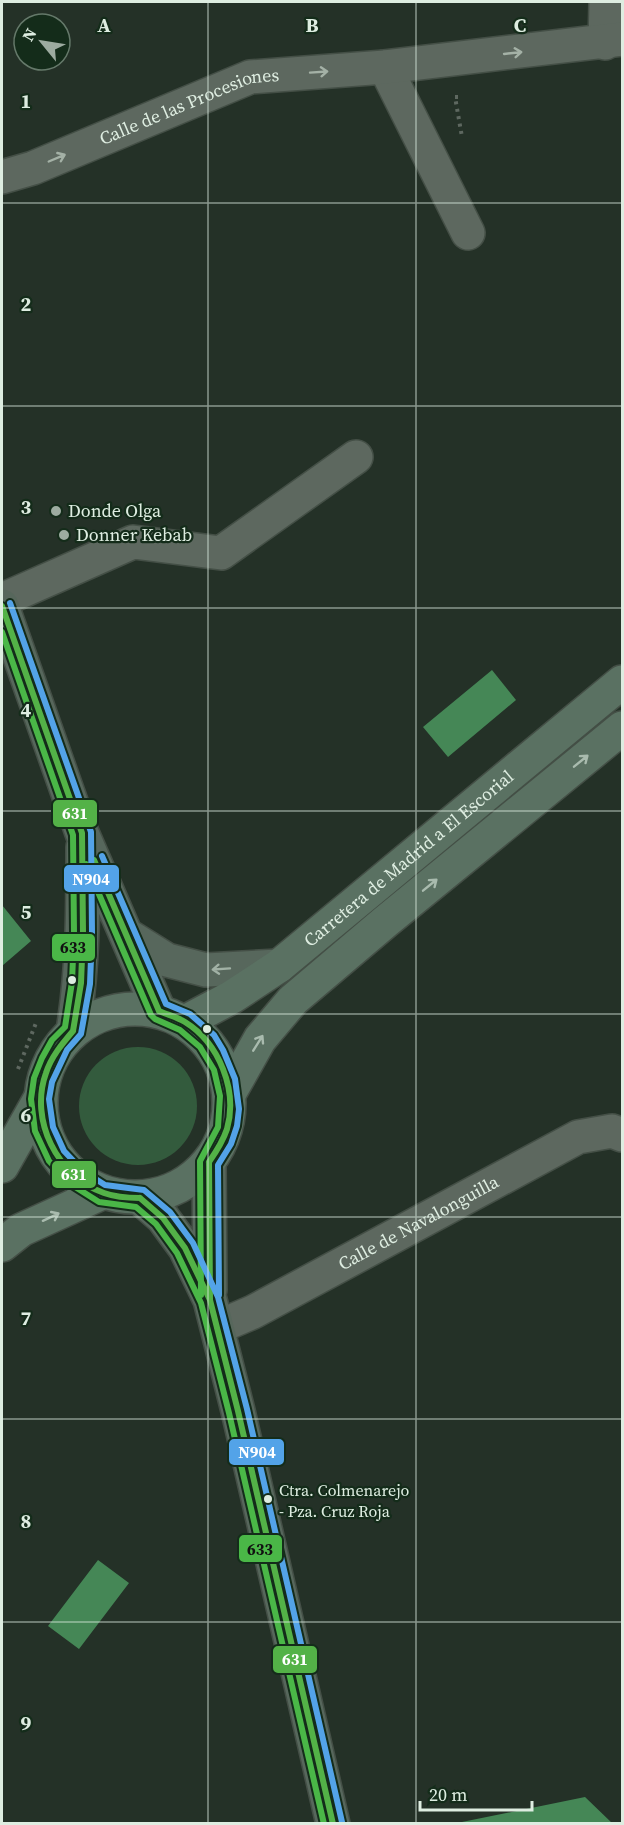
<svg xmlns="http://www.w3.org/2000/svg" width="624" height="1825" font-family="'Source Serif 4',serif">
	<rect width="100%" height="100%" fill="#243127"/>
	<path fill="#335b3d" d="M79 1106a59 59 0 1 1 118 0a59 59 0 1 1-118 0Z"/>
	<path fill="#458756" d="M492,670L516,700L448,757L423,727Z
		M2,905L31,941L2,966Z
		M98,1560L129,1583L79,1649L48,1626Z
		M585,1797L612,1823H457Z"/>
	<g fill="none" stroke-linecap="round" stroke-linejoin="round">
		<g stroke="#444f46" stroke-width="36">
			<g id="minor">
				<path d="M605,43L606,2"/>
				<path d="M385,67L468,233"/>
				<path id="s1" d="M2,177L33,168L250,77L385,67L622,39"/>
				<path d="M2,600L133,542L221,553L356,457"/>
				<path id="s2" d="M218,1327L253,1312L578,1137L612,1131L622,1135"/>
			</g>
		</g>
		<g stroke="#444f46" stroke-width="36">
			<path id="major" d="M2,606L82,833L159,1011
				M127,935L167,960L206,970L279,966
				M73,1031C83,968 83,911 83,847
				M209,1162L210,1290
				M140,1198L163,1218L185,1248L210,1300L238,1411L333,1824"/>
		</g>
		<g stroke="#444f46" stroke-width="36">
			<g id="highway">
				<circle cx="135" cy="1103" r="94"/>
				<path id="s3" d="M185,1022L232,997L279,966L622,682"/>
				<path d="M229,1094L260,1039L293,1000L385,922L622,728"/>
				<path d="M2,1166L40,1099"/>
				<path d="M2,1245L21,1230L102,1193"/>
			</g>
		</g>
		<path stroke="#5e6860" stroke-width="4" stroke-dasharray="3 4.5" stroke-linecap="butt" d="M458,97H455L462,137
			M18,1069L36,1023"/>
		<use href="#minor" stroke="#5d685f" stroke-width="33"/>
		<use href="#major" stroke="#57675c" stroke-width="33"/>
		<use href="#highway" stroke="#5a7162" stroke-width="33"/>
		<g stroke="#142c1a" stroke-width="10">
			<path id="bus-1" d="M2,606L82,833L83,933L81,983L73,1031
				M94,860L159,1011
				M159,1011C168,1015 177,1017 185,1022C219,1043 238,1090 227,1129C223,1141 216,1152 209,1162
				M73,1031C62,1044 51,1057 46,1073C29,1120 57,1176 104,1193C115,1197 128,1198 140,1198
				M209,1162L210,1300L238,1411L333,1824
				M140,1198L163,1218L185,1248L210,1300"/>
		</g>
		<g stroke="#142c1a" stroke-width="10">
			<path id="bus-2" d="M2,632L73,835L74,933L72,982L65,1027L52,1040L42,1058L34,1078L31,1099L35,1131L49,1161L72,1185L99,1202L136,1207L156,1224L177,1253L201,1303L229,1413L324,1824
				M86,864L151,1015L155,1019L180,1030L200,1047L214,1070L220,1096L218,1127L200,1161L201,1295"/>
		</g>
		<g stroke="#142c1a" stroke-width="10">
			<path id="bus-3" d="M10,603L91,832L92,933L90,984L81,1034L67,1050L52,1082L49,1099L53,1127L64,1151L83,1171L105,1185L144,1190L170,1212L193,1243L218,1297L247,1409L342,1822
				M102,856L166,1004L190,1014L214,1035L223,1050L235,1079L239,1109L237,1126L231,1144L218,1165L219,1295"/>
		</g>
		<use href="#bus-1" stroke="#53b247" stroke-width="6"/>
		<use href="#bus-2" stroke="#4ab747" stroke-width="6"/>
		<use href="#bus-3" stroke="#53a3e8" stroke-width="6"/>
	</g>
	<defs><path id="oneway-shaft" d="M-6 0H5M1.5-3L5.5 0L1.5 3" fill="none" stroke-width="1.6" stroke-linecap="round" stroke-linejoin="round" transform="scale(1.5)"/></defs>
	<g stroke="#a4b1a6">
		<use href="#oneway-shaft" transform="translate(513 53) rotate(-6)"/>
		<use href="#oneway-shaft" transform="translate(319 72) rotate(-4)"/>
		<use href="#oneway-shaft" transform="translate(57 158) rotate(-23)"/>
	</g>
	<g stroke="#a9bbae">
		<use href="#oneway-shaft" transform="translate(581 761) rotate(-39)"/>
		<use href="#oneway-shaft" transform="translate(430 885) rotate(-39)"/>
		<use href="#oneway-shaft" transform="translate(258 1043) rotate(-58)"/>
		<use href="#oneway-shaft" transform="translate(51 1217) rotate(-25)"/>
	</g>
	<use stroke="#a1b1a5" href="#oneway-shaft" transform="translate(221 969) rotate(176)"/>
	<path fill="none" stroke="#deede1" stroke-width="1.5" stroke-opacity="0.55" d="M208,2V1824M416,2V1824M2,203H622M2,406H622M2,608H622M2,811H622M2,1014H622M2,1217H622M2,1419H622M2,1622H622"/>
	<g fill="#9daba0" stroke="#142c1a" stroke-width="2">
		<circle cx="56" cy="511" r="6"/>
		<circle cx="64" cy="535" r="6"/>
	</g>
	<g fill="#deede1" stroke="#142c1a" stroke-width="2">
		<circle cx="72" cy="980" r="5"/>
		<circle cx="207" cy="1029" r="5"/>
		<circle cx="268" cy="1499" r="5"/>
	</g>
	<g text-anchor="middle" stroke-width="4.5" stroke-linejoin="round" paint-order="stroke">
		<g font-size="16" fill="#deede1" stroke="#142c1a" text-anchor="start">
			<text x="279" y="1496">Ctra. Colmenarejo<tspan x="279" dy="21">- Pza. Cruz Roja</tspan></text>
		</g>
		<g font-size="18" fill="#deede1" stroke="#142c1a">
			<text dy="6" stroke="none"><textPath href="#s1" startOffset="201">Calle de las Procesiones</textPath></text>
			<text dy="6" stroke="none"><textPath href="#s3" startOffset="278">Carretera de Madrid a El Escorial</textPath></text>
			<text dy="6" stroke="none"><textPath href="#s2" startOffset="226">Calle de Navalonguilla</textPath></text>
		</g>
		<g font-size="18" fill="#deede1" stroke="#142c1a" text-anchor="start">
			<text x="68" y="517">Donde Olga</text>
			<text x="76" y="541">Donner Kebab</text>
		</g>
	</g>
	<g font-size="20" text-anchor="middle" font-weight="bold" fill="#deede1" stroke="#142c1a" stroke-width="4.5" stroke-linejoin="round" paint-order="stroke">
		<text x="104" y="32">A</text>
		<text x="312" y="32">B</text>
		<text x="520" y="32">C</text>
		<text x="26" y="108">1</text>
		<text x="26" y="311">2</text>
		<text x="26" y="514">3</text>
		<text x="26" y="717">4</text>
		<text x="26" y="919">5</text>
		<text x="26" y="1122">6</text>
		<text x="26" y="1325">7</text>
		<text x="26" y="1528">8</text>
		<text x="26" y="1730">9</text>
	</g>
	<g stroke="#142c1a" stroke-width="2">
		<rect x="52" y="799" width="46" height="29" rx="6" fill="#53b247"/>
		<rect x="63" y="864" width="57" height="29" rx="6" fill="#53a3e8"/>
		<rect x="51" y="933" width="45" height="29" rx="6" fill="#4ab747"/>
		<rect x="51" y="1160" width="46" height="29" rx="6" fill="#53b247"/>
		<rect x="228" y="1438" width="57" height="28" rx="6" fill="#53a3e8"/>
		<rect x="238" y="1534" width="45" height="29" rx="6" fill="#4ab747"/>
		<rect x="272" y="1645" width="46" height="29" rx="6" fill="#53b247"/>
	</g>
	<g font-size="16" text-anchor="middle" font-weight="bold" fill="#fff">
		<text x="75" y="819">631</text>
		<text x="91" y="885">N904</text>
		<text x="74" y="1180">631</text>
		<text x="257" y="1458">N904</text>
		<text x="295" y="1665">631</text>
	</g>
	<g font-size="16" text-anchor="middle" font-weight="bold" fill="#111">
		<text x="73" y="953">633</text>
		<text x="260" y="1555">633</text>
	</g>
	<rect width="624" height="1825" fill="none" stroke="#deede1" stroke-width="6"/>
	<g transform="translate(42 42) rotate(300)"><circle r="28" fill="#142c1a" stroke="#65796a" stroke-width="1.5"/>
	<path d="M0-4.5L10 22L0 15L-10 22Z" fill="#9daba0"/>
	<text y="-9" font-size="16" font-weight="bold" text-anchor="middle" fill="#deede1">N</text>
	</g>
	<path d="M420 1801v9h112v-9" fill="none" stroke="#deede1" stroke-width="3"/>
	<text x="429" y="1801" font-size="18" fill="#deede1" stroke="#142c1a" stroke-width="4.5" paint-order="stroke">20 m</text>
</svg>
